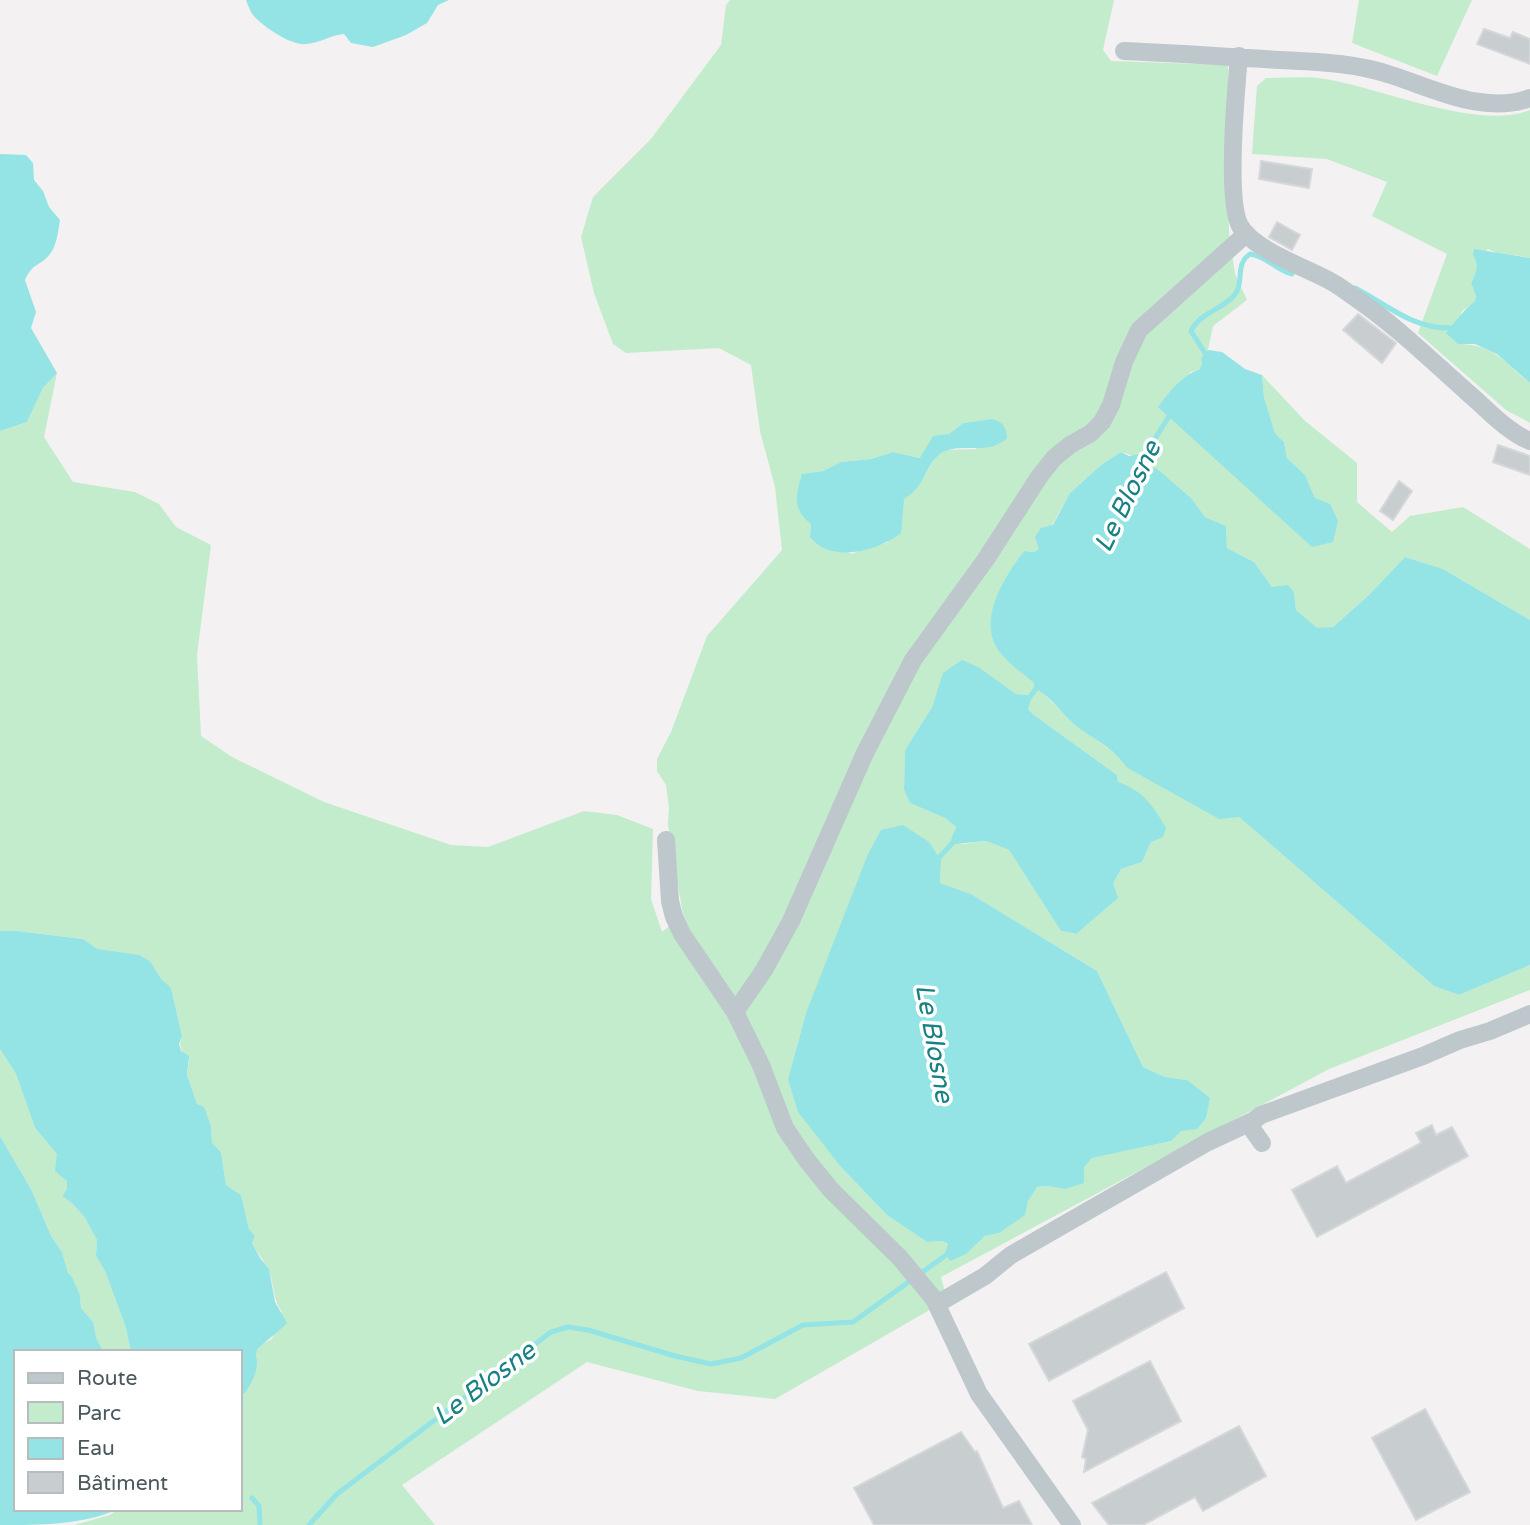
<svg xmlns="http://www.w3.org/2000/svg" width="1530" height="1525" font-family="'Varela Round',sans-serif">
	<rect width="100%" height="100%" fill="#f3f1f1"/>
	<path fill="#c3eccc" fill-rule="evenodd" d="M730,0H1114L1103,50L1111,61L1228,65L1229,234L1235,274L1247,300L1213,326L1208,350L1201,358L1203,364L1200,369L1189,373L1315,498L1305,475L1287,458L1284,442L1275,433L1264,397L1262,375L1304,420L1357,463V502L1392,532L1410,516L1463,507L1530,549V620L1443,569L1405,557L1369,595L1333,627L1317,629L1296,610L1294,592L1272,587L1254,562L1227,548L1226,526L1205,517L1192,499L1150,469L1145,464L1144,459L1121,452L1101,465L1070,493L1039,549L1034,552L1024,551L1003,584L1024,674L1034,683V688L1041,691L1074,724L1120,757L1126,767L1239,817L1434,986L1459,995L1530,965V990L1329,1069L941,1277L947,1300L775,1399L698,1391L587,1362L402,1485L435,1525H74L110,1515L118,1509H240V1398L245,1393L257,1364L256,1352L260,1345L272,1339L282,1312C273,1299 274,1287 270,1273C267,1264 256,1252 252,1243L255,1236L249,1229L241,1195L226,1185L221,1152L212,1143L211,1126L197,1104L187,1075L189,1061C182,1052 178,1047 182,1036L171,988L161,980L150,961L96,949L83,939L17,931H0V431L27,422L43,388L57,373L44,437L73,482L135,492L159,504L176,527L211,545L197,655L201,736L232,757L324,802L451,845L488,847L584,811L617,815L653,829L651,899L662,932L683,915L668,825L669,808L666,785L657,771V759L671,732L707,636L782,550L775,487L760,431L751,365L719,348L626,353L613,344L594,293L581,237L593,197L651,139L721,45L726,5ZM991,419L976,449L947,450L938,454L915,490L903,499L887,543L867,547L852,554L810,537L811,524L802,474L823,471L841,462L871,459L893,452L921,458L933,437L949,434L963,423ZM980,668L1016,694L1028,695V709L1034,715L1117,775L1118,782L1151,842L1142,862L1121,869L1086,925L1075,934L1061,931L1009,850L986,841L962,844L951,839L956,827L945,818L910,803L904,790L905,750L932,707L943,674ZM941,861L940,883L971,894L1097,971L1143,1067L1165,1077L1187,1080L1171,1141L1091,1158L1065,1189L1047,1186L1036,1187L1028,1201L999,1233L985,1236L966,1254L942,1241L927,1242L887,1215L841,1167L788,1079L806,1013L824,972Z
		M1359,0H1472L1437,76L1352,43Z
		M1266,78C1285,78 1307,76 1325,79C1381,88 1479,131 1530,110V258C1516,254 1500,256 1488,249L1477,261V271L1471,283L1476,296L1475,302L1462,311L1460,318L1450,327L1458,344C1497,345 1503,362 1530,383V423L1506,410L1418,333L1447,254L1372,216L1387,182L1327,159L1252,154L1257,86Z
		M0,1049L16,1074L35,1128L57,1154L67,1181V1189L62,1196L73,1204L85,1218L97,1240L96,1256L105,1271L126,1328L131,1352H104L97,1340L93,1322L81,1308L80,1295L68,1273L62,1252L51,1236L32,1191L0,1136Z"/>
	<path fill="#94e3e5" d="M246,0H449L438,5L427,23L406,35L373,47L351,43L344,34C331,35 320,43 306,44C292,46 262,26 253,15C250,11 248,5 246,0Z
		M0,154L26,155L33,163L34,180L43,191L49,207L60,220C58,231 57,245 50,254C41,266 33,262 25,280L36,312L31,328L57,373L43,388L27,422L0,431Z
		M1474,249L1530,258V383L1497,354L1475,344H1458L1446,333C1455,321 1464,310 1475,301L1476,296L1471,283C1476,273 1480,265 1473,255Z
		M1208,350L1222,352L1245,369L1262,375L1264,397L1275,433L1284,442L1287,458L1305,475L1315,498L1330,504L1338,521L1333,542L1312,547L1158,407C1170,391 1181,376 1200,369L1202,364L1201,358Z
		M991,419C1002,421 1006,426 1007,438C989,456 963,442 943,452C931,458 925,478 917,488C913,493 908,496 904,499L901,533C878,551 831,564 810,537L811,524C792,509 796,496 802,474L823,471L841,462L871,459L893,452L920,458L933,436L949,434L963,423Z
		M1121,452L1129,456L1140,454L1144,459L1145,465L1150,469L1156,468L1192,499L1205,517L1226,526L1227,548L1254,562L1272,587L1288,585L1294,592L1296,610L1317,628L1333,627L1369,595L1405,557L1443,569L1530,620V965L1459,995L1434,986L1239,817L1219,819L1126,767C1115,748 1092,739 1075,725C1061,713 1051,696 1034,688V683C1022,673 1005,661 997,648C978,617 1006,575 1024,551L1034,552L1039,549L1035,537L1041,528L1053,525L1070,493L1101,465Z
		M962,660L980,668L1016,694L1028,695L1031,699L1028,709L1034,715L1117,775L1118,782C1143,791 1153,805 1166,828L1163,837L1151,842L1142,862L1121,869L1113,883L1118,898L1076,934L1061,931L1009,850L986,841L954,844L951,839L956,827L945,818L910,803L904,790L905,750L932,707L943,673Z
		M903,825L929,842L941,861L940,883L971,894L1097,971L1143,1067L1165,1077L1187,1080L1210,1098L1206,1118L1197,1129L1181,1131L1171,1141L1092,1158L1084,1167V1183L1065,1189L1047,1186L1037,1187L1028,1201L1025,1215L999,1233L985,1236L966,1254L950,1261L945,1253L948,1244L942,1241L927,1242L887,1215L841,1167L798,1112L788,1079L806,1013L868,854L881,830Z
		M0,931H17L83,939L97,949L139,955L150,961L161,979L171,988L182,1036L179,1044L181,1051L189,1056L187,1075L197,1104L204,1107L211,1126L212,1143L221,1152L226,1185L241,1195L249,1229L255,1236L252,1243L260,1258L269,1269L275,1302L287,1323C282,1329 258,1347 257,1350C255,1356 257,1356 257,1362C257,1374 249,1390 240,1398V1352H131L126,1328L105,1271L96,1256L97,1240L85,1218L73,1204L62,1196L67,1189V1181L55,1171L57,1154L35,1128L16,1074L0,1049Z
		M0,1136L32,1191L51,1236L62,1252L68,1273L72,1277L80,1295L81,1308L93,1322L97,1340L104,1352H16V1509H118C84,1525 39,1525 0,1525Z"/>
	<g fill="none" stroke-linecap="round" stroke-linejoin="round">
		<path stroke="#94e3e5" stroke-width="5" d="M1355,288C1388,305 1413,330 1454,328
			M1208,358L1191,331C1201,311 1224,310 1236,293C1244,280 1235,264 1250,254C1267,256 1276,270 1292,274
			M1141,461L1171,413
			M1027,701L1040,683
			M936,861L958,837
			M252,1498L259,1506L260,1525
			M309,1525L337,1494L551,1332L568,1327L588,1330L675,1356L711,1364L741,1358L803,1325L853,1322L949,1253"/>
	</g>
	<path fill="#c8cdcf" stroke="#d5d8db" stroke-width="2" d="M1484,29L1510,38L1513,32L1530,39V64L1477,44Z
		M1261,161L1312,169L1309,188L1259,179Z
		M1277,222L1300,235L1292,250L1269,237Z
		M1358,314L1396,343L1382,363L1343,330Z
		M1498,445L1530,456V475L1493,462Z
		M1399,481L1412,491L1393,520L1380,511Z
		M1432,1125L1436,1135L1452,1127L1468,1156L1317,1237L1292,1190L1337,1166L1346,1183L1421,1143L1416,1133Z
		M1166,1272L1184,1308L1049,1381L1029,1344Z
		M1150,1361L1181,1421L1084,1472L1086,1459L1082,1457L1088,1430L1073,1401Z
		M1425,1409L1470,1492L1416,1520L1372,1438Z
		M1239,1426L1266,1476L1203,1511L1195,1497L1143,1525H1109L1092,1503Z
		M961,1432L975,1452L977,1451L1003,1508L1019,1501L1032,1525H874L854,1488Z"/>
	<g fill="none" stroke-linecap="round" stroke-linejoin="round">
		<path stroke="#bdc7cc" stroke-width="18" d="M1124,51C1171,53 1217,56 1264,59C1306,62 1350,61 1391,75C1435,89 1484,115 1530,98
			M1239,56C1236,89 1226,200 1240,226C1255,251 1305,267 1330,281C1340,286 1348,293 1357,299C1396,326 1431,360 1467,392C1486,408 1507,432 1530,441
			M666,840L670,901L674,917L682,934L735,1012L761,1065L785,1128L806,1159L831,1190L900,1258L934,1299L979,1394L1072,1525
			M735,1012L764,970L791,921L865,753L913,660L986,559L1039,477L1054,458L1070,445L1091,433L1102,422L1111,405L1124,362L1139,330L1246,234
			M1262,1143L1252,1129L1253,1121L1261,1115L1423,1056L1460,1040L1490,1031L1530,1014
			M937,1304L985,1276L1011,1255L1208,1142L1253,1121"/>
	</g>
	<g text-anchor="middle" stroke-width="7" stroke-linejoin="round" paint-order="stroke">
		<g font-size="26" font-style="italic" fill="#178184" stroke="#fff">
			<text transform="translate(1127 496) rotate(-64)" y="9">Le Blosne</text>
			<text transform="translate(935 1043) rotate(80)" y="9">Le Blosne</text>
			<text transform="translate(484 1383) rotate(-37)" y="9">Le Blosne</text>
		</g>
	</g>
	<rect x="14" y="1350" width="228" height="161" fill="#ffffff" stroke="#b7bcbe" stroke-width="2"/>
	<rect x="28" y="1373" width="35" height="10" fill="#bdc7cc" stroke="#b7bcbe" stroke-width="2"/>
	<text x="77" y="1385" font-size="21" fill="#4a575c">Route</text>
	<rect x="28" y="1402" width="35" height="21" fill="#c3eccc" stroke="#b7bcbe" stroke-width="2"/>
	<text x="77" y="1420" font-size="21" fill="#4a575c">Parc</text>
	<rect x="28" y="1438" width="35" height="21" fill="#94e3e5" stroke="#b7bcbe" stroke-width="2"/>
	<text x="77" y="1455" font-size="21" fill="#4a575c">Eau</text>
	<rect x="28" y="1472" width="35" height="21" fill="#c8cdcf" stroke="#b7bcbe" stroke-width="2"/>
	<text x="77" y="1490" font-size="21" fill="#4a575c">Bâtiment</text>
</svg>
